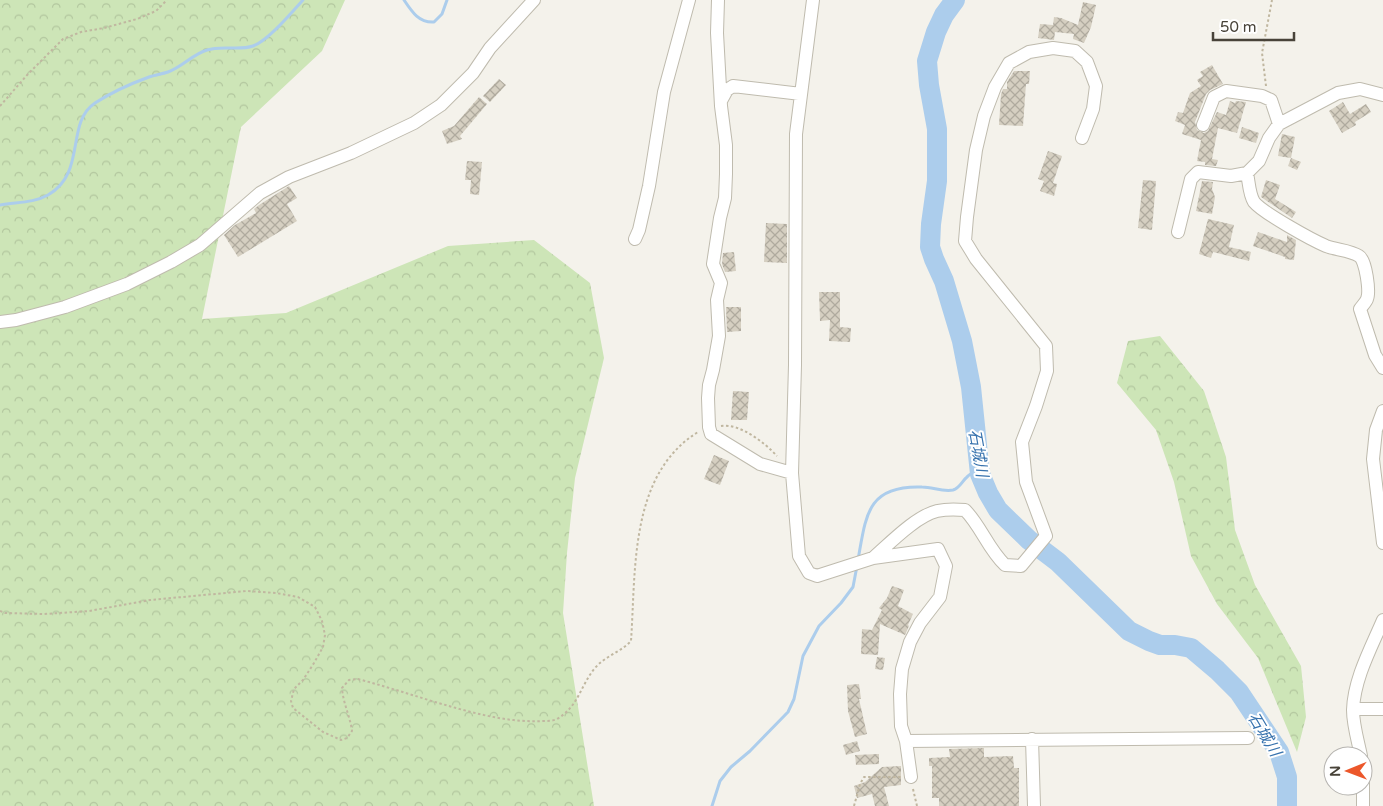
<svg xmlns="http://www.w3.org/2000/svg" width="1383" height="806" font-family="'Varela Round','Noto Sans JP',sans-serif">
	<defs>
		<pattern id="forest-crowns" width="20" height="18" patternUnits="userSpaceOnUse" patternTransform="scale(1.25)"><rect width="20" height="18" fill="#cde5b7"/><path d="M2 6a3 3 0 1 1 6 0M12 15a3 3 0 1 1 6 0" fill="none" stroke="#b2c69e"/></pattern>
		<pattern id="building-cross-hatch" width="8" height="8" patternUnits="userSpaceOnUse" patternTransform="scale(1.25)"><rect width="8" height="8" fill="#d5cfc1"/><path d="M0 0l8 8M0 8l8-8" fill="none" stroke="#afaa9e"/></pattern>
	</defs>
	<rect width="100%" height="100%" fill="#f4f2eb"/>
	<path fill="url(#forest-crowns)" d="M0,0H345L322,51L241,127L202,319L286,313L448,246L534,240L590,283L604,358L575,478L567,553L563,613L594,806H0Z
		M1160,336L1204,391L1226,457L1235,530L1255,585L1301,666L1306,717L1297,752L1258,658L1217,604L1191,556L1174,482L1156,430L1117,383L1128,341Z"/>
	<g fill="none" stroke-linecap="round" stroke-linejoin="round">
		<path stroke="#accdec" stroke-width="3" d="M404,0C412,12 419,23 434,22L442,14L447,0
			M0,205C16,202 34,203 48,195C87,173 65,123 95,103C112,92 130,84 149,77C155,75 162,74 168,72C182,67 193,54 207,50C222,45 239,51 253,46C268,41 292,12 303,0
			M858,560C866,515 867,485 922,487C933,487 942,492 953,490C960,488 962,481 967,477C970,473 976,471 980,469
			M712,806L720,781L731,767L750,751L788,712L794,699L803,656L819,626L841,603L853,587L857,566"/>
		<path stroke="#accdec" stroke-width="20" d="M955,0L944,15L936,32L927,61L929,85L937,129V181L931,224L930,247L934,259L944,281L962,341L971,387L980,474L988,493L998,510L1029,540L1058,562L1129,631L1149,641L1160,645H1175L1191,648L1217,670L1239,692L1279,752L1287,777V806"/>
	</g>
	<path fill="url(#building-cross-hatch)" d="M1083,2L1096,5L1091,27L1084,43L1073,39L1074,34L1055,32L1054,40L1038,38L1040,24L1053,25L1054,17L1061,18L1078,25Z
		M1212,65L1223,84L1210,90L1206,94L1195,122L1197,130L1204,133L1208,131L1217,112L1226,115L1230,101L1235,103L1236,101L1246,102L1237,133L1218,128L1212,159L1218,160L1216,166L1205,165V162L1197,161L1201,140L1182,134L1185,125L1175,121L1178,112L1183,113L1190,93L1201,86L1197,80L1203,76L1200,72Z
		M1014,71H1030L1029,84H1026L1023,126L999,125L1001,94L1003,89H1007V82Z
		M499,79L506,85L490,102L483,96Z
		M479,97L487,104L460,136L462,139L447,144L442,131L454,126Z
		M1343,102L1350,114L1366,104L1371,112L1355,122L1356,125L1342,133L1329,111Z
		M1242,127L1259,133L1256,143L1239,138Z
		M1282,134L1295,137L1291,158L1278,156Z
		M1048,151L1062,156L1053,183L1057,184L1054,196L1040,191L1044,181L1038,179Z
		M1291,158L1301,162L1297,170L1288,166Z
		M467,161L482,162L479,195L470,194L471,180H465Z
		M1143,180L1156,181L1152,230L1138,228Z
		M1266,180L1280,185L1275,199L1296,212L1292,218L1261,197Z
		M1202,181L1213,182L1212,189L1215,197L1212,214L1196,211Z
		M289,186L297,198L287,204L297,221L238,257L224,235L235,225L256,213L254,209L259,205Z
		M1208,219L1234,225L1229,247L1251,252L1249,261L1213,252L1211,258L1199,254Z
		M766,223L787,224V263L764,262Z
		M1258,232L1287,242V235L1296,240L1294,260L1285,259V257L1253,246Z
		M734,252L736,271L725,272L722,264L723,253Z
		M819,292H840V327L851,328L850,342L829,341L830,320L820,321Z
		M726,307H741V331L727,332Z
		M733,391L749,392L747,420H731Z
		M714,455L729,461L720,485L704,479Z
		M892,586L904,590L898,606L913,614L908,625L909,626L905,635L880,624L878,655L861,654L862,629L872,630L882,610L879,608L887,598Z
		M877,657L885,658L883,670L875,669Z
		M859,684L861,699H859L867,734L855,737L848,711L847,685Z
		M857,741L860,751L846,755L843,745Z
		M984,748V757L1013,756L1014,768H1019V806H939V798H932V766H929V758L950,757L949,749Z
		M879,754V764L856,765L855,755Z
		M901,766V785L884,787L889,806H875L872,794L857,798L854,786L865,782L882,767Z"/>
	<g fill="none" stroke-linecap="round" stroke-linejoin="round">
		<g stroke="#bfbbae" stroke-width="14">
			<path id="street" d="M718,0L717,33L721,106L726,145V174L725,198L720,218L713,264L721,283L717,300L719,336L713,370L709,385L708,398L709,427L711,434L760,464L792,473
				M813,0L796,134L795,365L792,473L799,556L809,573L817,576L873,558L938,549L946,566L940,597L920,623L910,642L902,669L900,694L901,726L906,741L911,777
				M721,101L727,90L733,86L801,94
				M1203,125L1214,97L1226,91L1262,96L1271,100L1279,124
				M1247,173C1249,182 1249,194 1254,202C1263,213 1312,240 1326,246C1336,250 1350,250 1359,256C1366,260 1370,292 1367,299C1366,302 1362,306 1360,309L1375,355L1383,368
				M1178,232L1191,179L1198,172L1231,176L1247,173L1259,161L1269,138L1279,124L1338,93L1360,89L1383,95
				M635,239L639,230L649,186L664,92L689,0
				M0,322L16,320L65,307L127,284L171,262L200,245L260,193L289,177L351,153L414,123L441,105L473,73L490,48L534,0
				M1383,411L1376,430L1373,459L1383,543
				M873,558C889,544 916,516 937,511C946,509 955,509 965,510C981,526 988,549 1005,565L1021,566L1046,536L1026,482L1022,442L1036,406L1047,371L1046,346L976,259L965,241L967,217L976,150L984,116L995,87L1009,63L1029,52L1053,48L1075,51L1087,62L1096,86L1093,109L1082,138
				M1353,709H1383
				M1032,739L1034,806
				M906,741L1248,738
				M1361,756C1358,741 1353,725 1353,710C1354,679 1371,648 1383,620
				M1363,806V773"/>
		</g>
		<path stroke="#c0b7a0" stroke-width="2" stroke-dasharray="2.5 2.5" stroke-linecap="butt" d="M1266,86L1262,53L1272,0
			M0,106L28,74L63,39L81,32L104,28L137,19L156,11L167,0
			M721,426C740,423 765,443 777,456
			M0,611L5,613L44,614L89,611L150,600L247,591L276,593L298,597L315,607L322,621L325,635L323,647L314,663L303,680L294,689L291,701L293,708L323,732L341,740L347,738L352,731C350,716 343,703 342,688L349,680L358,679C384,686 409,694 435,702C470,712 506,723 543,721C548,721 553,721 557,719C579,706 580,686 595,668C605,656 621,652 631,641C636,570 629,475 698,432
			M913,789L917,806
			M854,806L860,784L864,777H901"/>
		<use href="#street" stroke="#fff" stroke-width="12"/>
	</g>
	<g text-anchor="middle" stroke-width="4" stroke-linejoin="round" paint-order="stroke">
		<g font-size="16" font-style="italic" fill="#3873ae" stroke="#fff">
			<text transform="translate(979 453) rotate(80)" y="6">石城川</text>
			<text transform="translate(1265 734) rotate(59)" y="6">石城川</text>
		</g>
	</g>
	<g transform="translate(1348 771) rotate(269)"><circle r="24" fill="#ffffff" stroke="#b6b4b0"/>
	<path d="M0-4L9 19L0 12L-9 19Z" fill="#ec572a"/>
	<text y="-8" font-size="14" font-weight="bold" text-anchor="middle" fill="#484339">N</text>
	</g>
	<path d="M1213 32v8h81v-8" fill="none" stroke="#484339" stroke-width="2.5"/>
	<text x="1220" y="32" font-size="15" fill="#484339" stroke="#ffffff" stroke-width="4" paint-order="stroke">50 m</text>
</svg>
